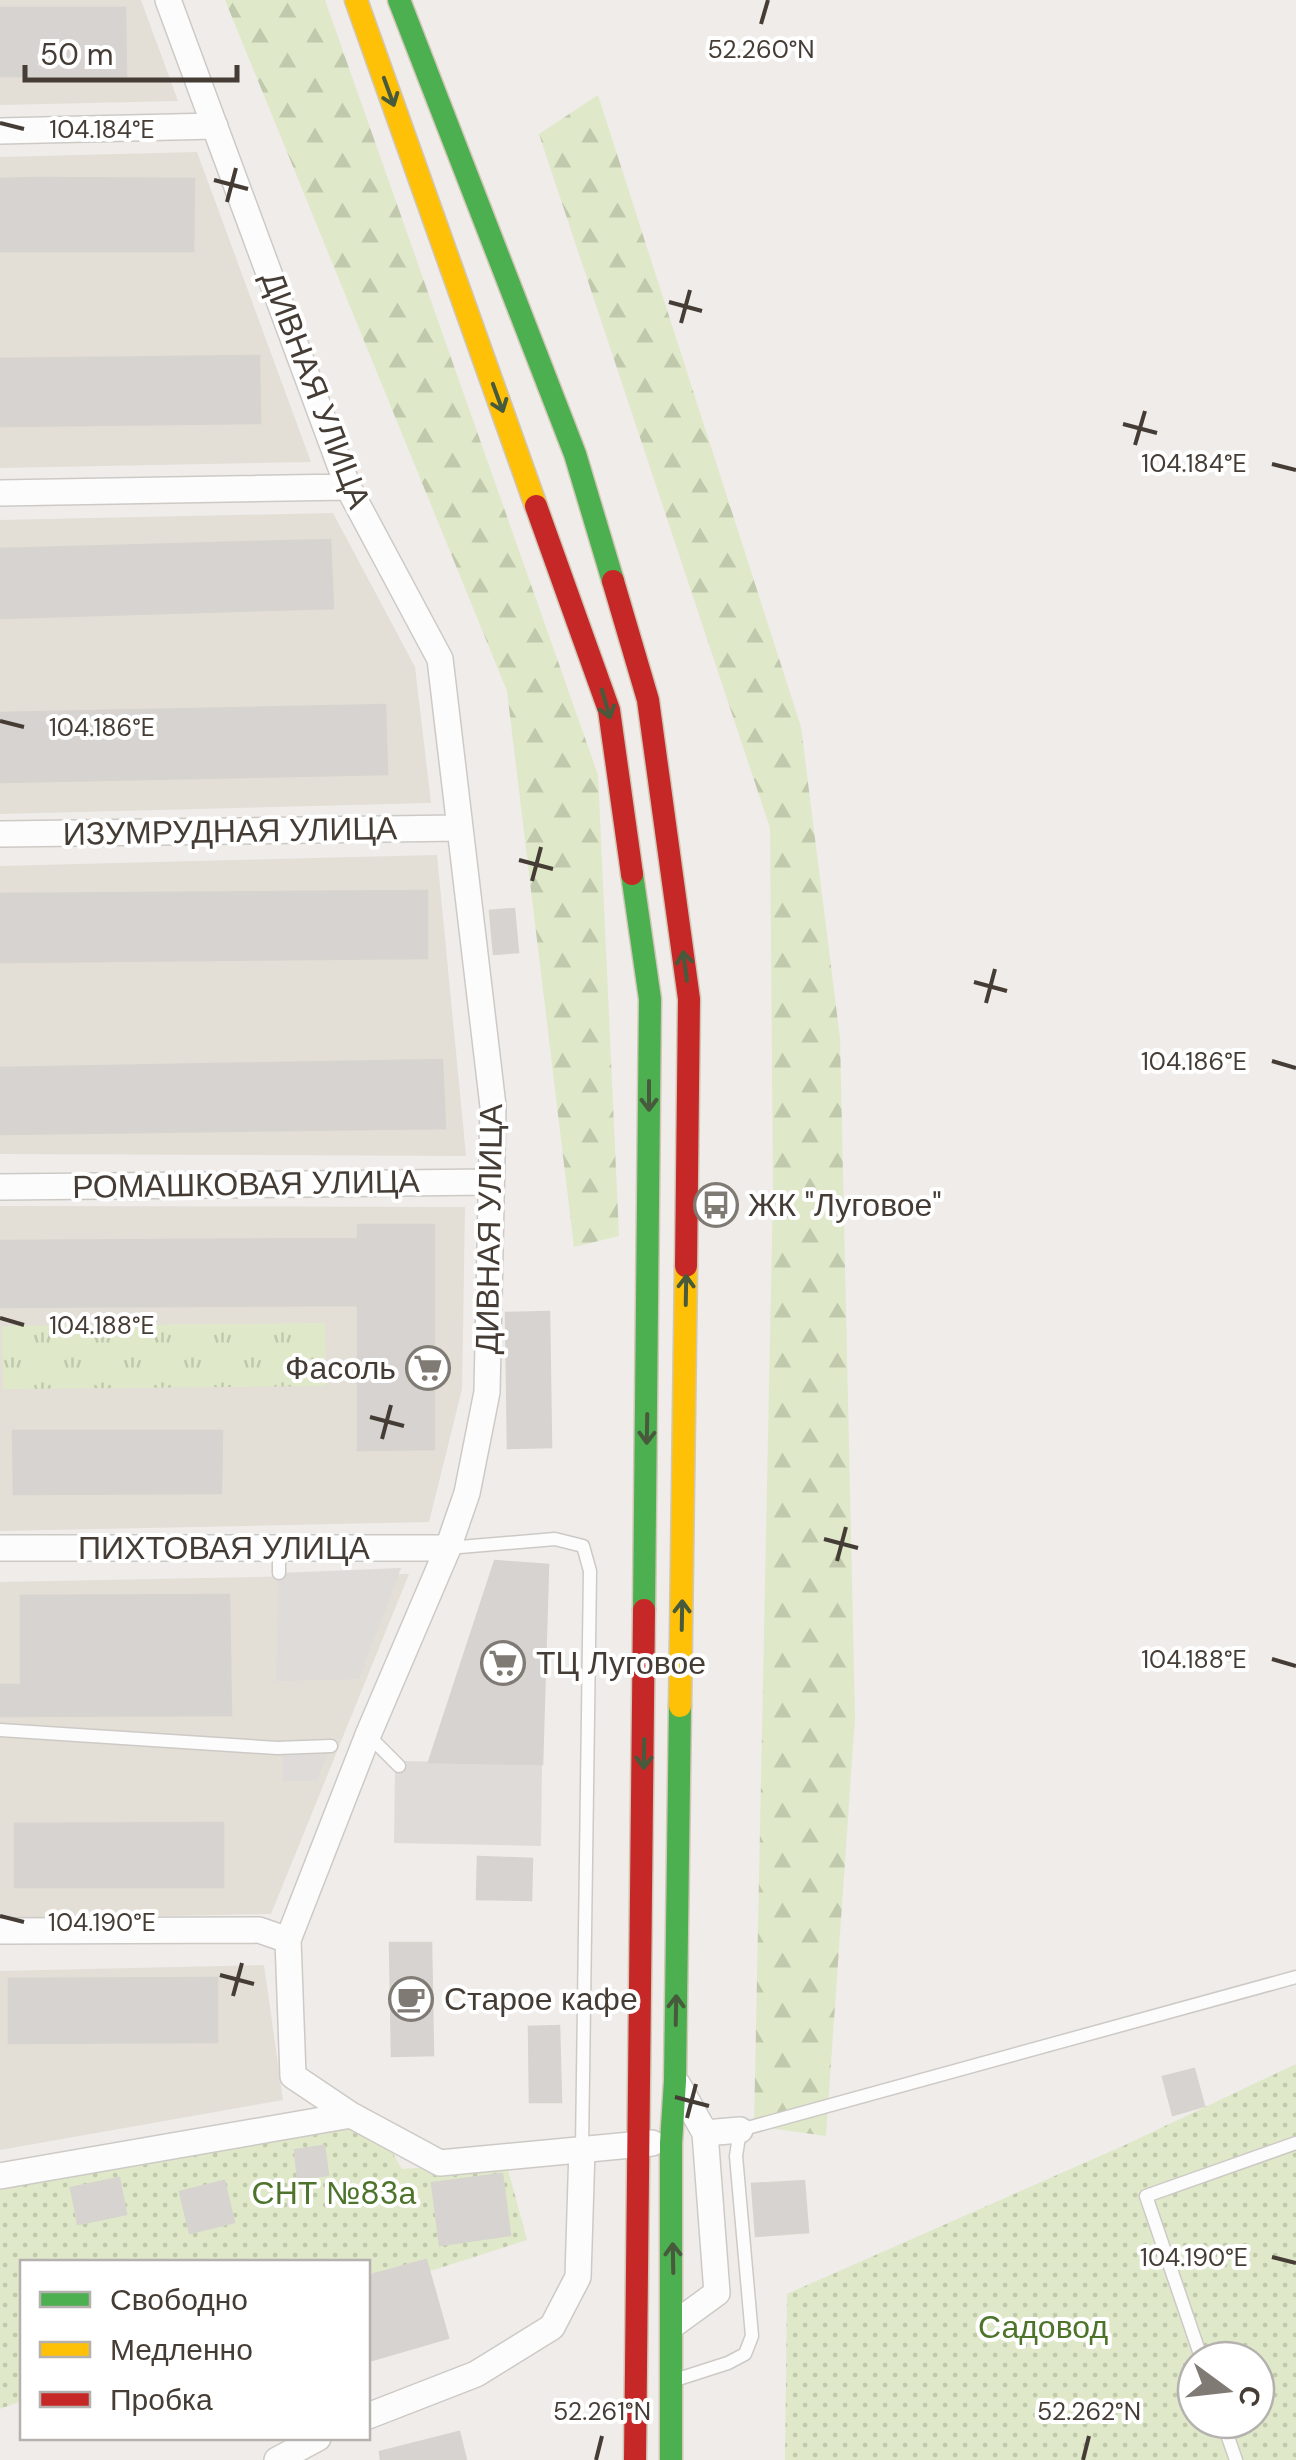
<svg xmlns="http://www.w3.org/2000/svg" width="1296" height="2460" font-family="'DM Sans',sans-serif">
	<defs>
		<pattern id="forest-firs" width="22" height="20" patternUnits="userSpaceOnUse" patternTransform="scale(2.5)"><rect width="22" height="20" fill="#dfe9c9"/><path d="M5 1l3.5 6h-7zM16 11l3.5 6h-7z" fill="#c1c9ad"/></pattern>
		<pattern id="park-tufts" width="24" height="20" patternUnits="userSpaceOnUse" patternTransform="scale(2.5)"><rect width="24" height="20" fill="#dfe9c9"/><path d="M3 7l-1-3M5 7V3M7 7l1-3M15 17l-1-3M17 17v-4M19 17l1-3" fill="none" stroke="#c1c9ad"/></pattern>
		<pattern id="garden-dots" width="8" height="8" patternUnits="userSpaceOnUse" patternTransform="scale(2.5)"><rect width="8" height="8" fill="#dfe9c9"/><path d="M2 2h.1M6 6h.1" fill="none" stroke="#c1c9ad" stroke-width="1.8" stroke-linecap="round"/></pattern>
	</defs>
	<rect width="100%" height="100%" fill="#efece9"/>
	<path fill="#e3ded6" d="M0,0H141L178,101L0,105Z
		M197,152L311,462L0,468V157Z
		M333,513L415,667L431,803L0,814V520Z
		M437,855L466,1156L0,1154V866Z
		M0,1206L465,1207L462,1389L429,1522L0,1531Z
		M409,1574L271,1914L0,1919V1582Z
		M264,1965L283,2100L0,2150V1971Z"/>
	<path fill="url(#forest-firs)" d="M225,0H325L598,775L619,1236L574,1247L507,691Z
		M598,95L801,727L840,1038L855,1717L826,2136L754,2126L773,1189L770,828L539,134Z"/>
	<path fill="url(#park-tufts)" d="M325,1323L326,1386L3,1389L2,1326Z"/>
	<path fill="url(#garden-dots)" fill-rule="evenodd" d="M1296,2064V2460H785L787,2294L1125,2145ZM1196,2360H1256V2420H1196Z
		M371,2117L402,2169L506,2162L527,2240L368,2291V2262H22V2401L0,2409V2182Z"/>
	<path fill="#dedbd9" d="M401,1568L359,1679L276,1681L279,1573Z
		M283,1748H330L317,1781H283Z
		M403,1761L542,1764L541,1846L394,1843L395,1770Z"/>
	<path fill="#d7d3d0" stroke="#d7d3cf" stroke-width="2.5" d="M0,8H125L126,76H0Z
		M35,178L194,179L193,251H0V179Z
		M259,356L260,423L0,426V359Z
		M330,540L333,608L0,618V549Z
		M385,705L387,774L0,782V713Z
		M427,891V958L0,962V894Z
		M514,909L518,952L494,954L490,911Z
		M442,1060L445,1128L0,1134V1068Z
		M358,1225H434V1449L358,1450V1305L0,1307V1241L358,1239Z
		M549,1312L551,1447L508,1448L506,1313Z
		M13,1431H222L221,1493L14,1494Z
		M495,1561L548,1565L542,1764L429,1762Z
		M229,1595L231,1715L0,1716V1685H21V1596Z
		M223,1823V1887H15V1824Z
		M478,1857L532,1859L531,1900L477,1899Z
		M390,1943H431L433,2055L392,2056Z
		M217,1978V2042L9,2043V1979Z
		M559,2026L561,2102H530L529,2027Z
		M1194,2069L1204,2106L1173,2115L1163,2077Z
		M324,2146L328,2175L298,2179L295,2150Z
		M502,2174L510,2235L440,2245L432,2183Z
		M119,2178L126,2214L78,2224L71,2188Z
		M224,2181L234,2222L190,2233L180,2192Z
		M804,2181L808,2232L756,2236L752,2184Z
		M426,2260L448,2338L368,2361V2276Z
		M459,2432L466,2460H381L380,2452Z"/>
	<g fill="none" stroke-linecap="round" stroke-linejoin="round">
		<g stroke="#cdcac6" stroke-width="15">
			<path id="lane" d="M448,1548L555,1539L583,1546L590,1571L582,2149
				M279,1549V1573
				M0,1730L277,1748L331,1746
				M368,1735L399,1766
				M1202,2360L1146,2196L1296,2143
				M675,2380L728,2363L745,2354L752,2336L736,2156L740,2130L1296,1977
				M1222,2420L1236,2460"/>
		</g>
		<g stroke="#cdcac6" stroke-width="28">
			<path id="street" d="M168,0L348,487L440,659L493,1106L487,1392L467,1493L448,1548L368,1735L288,1940L293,2076L351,2115L440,2163L652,2143
				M0,131L215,126
				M0,493L348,487
				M0,834L460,828
				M0,1187L491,1182
				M0,1548H448
				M0,1931L259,1930L288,1940
				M705,2133L740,2130
				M0,2176L351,2115
				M673,2325L717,2293L705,2133L678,2085
				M368,2416L476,2374L552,2327L578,2277L582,2149
				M277,2460L318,2438"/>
		</g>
		<g stroke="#d1c7b7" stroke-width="25">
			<path id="fast" d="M399,0L575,454L613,581
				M632,874L650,999L644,1610
				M671,2460V2143L675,2081L680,1706"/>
		</g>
		<g stroke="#d1c7b7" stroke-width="25">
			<path id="slow" d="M356,0L536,506
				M680,1706L686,1266"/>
		</g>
		<g stroke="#d1c7b7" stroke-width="25">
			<path id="jam" d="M536,506L609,710L632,874
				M613,581L648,700L689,999L686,1266
				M635,2460L644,1610"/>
		</g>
		<use href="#lane" stroke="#fdfcfc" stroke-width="12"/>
		<use href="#street" stroke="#fdfcfc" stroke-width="25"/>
		<use href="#fast" stroke="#4caf50" stroke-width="22"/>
		<use href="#slow" stroke="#ffc107" stroke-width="22"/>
		<use href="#jam" stroke="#c62828" stroke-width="22"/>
	</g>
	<defs><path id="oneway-shaft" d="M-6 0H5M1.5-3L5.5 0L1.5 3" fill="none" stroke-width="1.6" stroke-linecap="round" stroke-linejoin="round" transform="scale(2.5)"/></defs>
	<g stroke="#475a3c">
		<use href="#oneway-shaft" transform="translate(389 92) rotate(70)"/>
		<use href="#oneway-shaft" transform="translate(498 398) rotate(70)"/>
		<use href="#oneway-shaft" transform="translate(606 704) rotate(74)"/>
		<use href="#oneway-shaft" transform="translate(685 966) rotate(-98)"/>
		<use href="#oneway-shaft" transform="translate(649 1096) rotate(90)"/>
		<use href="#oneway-shaft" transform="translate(686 1290) rotate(-89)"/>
		<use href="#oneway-shaft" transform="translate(647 1429) rotate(91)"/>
		<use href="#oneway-shaft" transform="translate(682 1615) rotate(-89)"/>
		<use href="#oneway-shaft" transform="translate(644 1754) rotate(91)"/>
		<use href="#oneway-shaft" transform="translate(676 2010) rotate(-89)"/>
		<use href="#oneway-shaft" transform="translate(673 2258) rotate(-91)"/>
	</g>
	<path fill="none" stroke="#453d35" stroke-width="4" d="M761,24L768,0M0,123L24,129M214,180L248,189M227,202L236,168M669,302L702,311M681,323L690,290M1123,424L1157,433M1135,445L1145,411M1272,464L1296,470M0,721L24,727M519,860L553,869M532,881L541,847M974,982L1007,991M986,1003L995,969M1272,1061L1296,1068M0,1318L24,1325M370,1417L404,1426M382,1439L391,1405M824,1539L858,1548M837,1561L846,1527M1272,1659L1296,1666M0,1916L24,1922M220,1975L254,1984M233,1996L242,1963M675,2097L709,2106M687,2118L696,2084M1272,2257L1296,2263M596,2460L602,2436M1083,2460L1089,2436"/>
	<defs>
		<g id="bus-ring" transform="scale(2.25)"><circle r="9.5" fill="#fff" stroke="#807a74" stroke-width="1.5"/><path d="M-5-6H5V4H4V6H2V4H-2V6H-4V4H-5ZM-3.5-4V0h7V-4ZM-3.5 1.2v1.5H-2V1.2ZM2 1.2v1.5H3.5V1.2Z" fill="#807a74"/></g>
		<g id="supermarket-ring" transform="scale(2.25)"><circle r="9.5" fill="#fff" stroke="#807a74" stroke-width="1.5"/><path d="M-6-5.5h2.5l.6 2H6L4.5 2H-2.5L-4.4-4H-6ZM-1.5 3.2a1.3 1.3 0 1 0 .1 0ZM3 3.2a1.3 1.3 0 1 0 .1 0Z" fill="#807a74"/></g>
		<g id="cafe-ring" transform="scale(2.25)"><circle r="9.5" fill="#fff" stroke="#807a74" stroke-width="1.5"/><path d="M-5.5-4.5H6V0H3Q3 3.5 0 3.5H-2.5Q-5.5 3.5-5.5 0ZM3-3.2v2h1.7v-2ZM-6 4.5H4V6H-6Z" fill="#807a74"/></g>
	</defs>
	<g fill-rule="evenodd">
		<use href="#bus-ring" x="716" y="1205"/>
		<use href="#supermarket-ring" x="428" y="1368"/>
		<use href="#supermarket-ring" x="503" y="1663"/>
		<use href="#cafe-ring" x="411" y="1999"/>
	</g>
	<g text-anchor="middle" stroke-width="8" stroke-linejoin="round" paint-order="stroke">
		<g font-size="32" fill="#453d35" stroke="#fff">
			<text transform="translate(316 390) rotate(69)" y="11">ДИВНАЯ УЛИЦА</text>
			<text transform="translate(230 831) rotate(-1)" y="11">ИЗУМРУДНАЯ УЛИЦА</text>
			<text transform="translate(246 1184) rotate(-1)" y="11">РОМАШКОВАЯ УЛИЦА</text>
			<text transform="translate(489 1229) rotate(-89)" y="11">ДИВНАЯ УЛИЦА</text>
			<text x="224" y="1559">ПИХТОВАЯ УЛИЦА</text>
		</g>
		<g font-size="32" fill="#453d35" stroke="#fff" text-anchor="start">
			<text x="748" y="1216">ЖК "Луговое"</text>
			<text x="396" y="1379" text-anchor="end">Фасоль</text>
			<text x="536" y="1674">ТЦ Луговое</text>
			<text x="444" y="2010">Старое кафе</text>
		</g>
		<g font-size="32" fill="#4d742a" stroke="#fff">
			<text x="334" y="2204">СНТ №83а</text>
			<text x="1043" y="2338">Садовод</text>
		</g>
	</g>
	<g font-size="25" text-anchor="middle" fill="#453d35" stroke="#fff" stroke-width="8" stroke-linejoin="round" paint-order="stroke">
		<text x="761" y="58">52.260°N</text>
		<text x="102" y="138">104.184°E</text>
		<text x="1194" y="472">104.184°E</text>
		<text x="102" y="736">104.186°E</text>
		<text x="1194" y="1070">104.186°E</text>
		<text x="102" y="1334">104.188°E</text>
		<text x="1194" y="1668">104.188°E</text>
		<text x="102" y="1931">104.190°E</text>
		<text x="1194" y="2266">104.190°E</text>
		<text x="602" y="2420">52.261°N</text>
		<text x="1089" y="2420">52.262°N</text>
	</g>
	<rect x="20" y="2260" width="350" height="180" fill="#ffffff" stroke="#b5b1ae" stroke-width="2.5"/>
	<rect x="40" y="2292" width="50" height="15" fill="#4caf50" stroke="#b5b1ae" stroke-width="2.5"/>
	<text x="110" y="2310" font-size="30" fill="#453d35">Свободно</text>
	<rect x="40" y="2342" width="50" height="15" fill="#ffc107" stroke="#b5b1ae" stroke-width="2.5"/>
	<text x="110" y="2360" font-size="30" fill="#453d35">Медленно</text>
	<rect x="40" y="2392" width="50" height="15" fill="#c62828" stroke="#b5b1ae" stroke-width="2.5"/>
	<text x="110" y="2410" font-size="30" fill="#453d35">Пробка</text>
	<g transform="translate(1226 2390) rotate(105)"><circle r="48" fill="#ffffff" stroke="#b5b1ae" stroke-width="2.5"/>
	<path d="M0-8L18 38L0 25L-18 38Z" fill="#807a74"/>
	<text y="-15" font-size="28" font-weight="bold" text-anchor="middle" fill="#453d35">С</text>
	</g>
	<path d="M25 65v15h212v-15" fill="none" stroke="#453d35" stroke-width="5"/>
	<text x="40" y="65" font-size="30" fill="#453d35" stroke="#ffffff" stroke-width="8" paint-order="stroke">50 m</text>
</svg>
